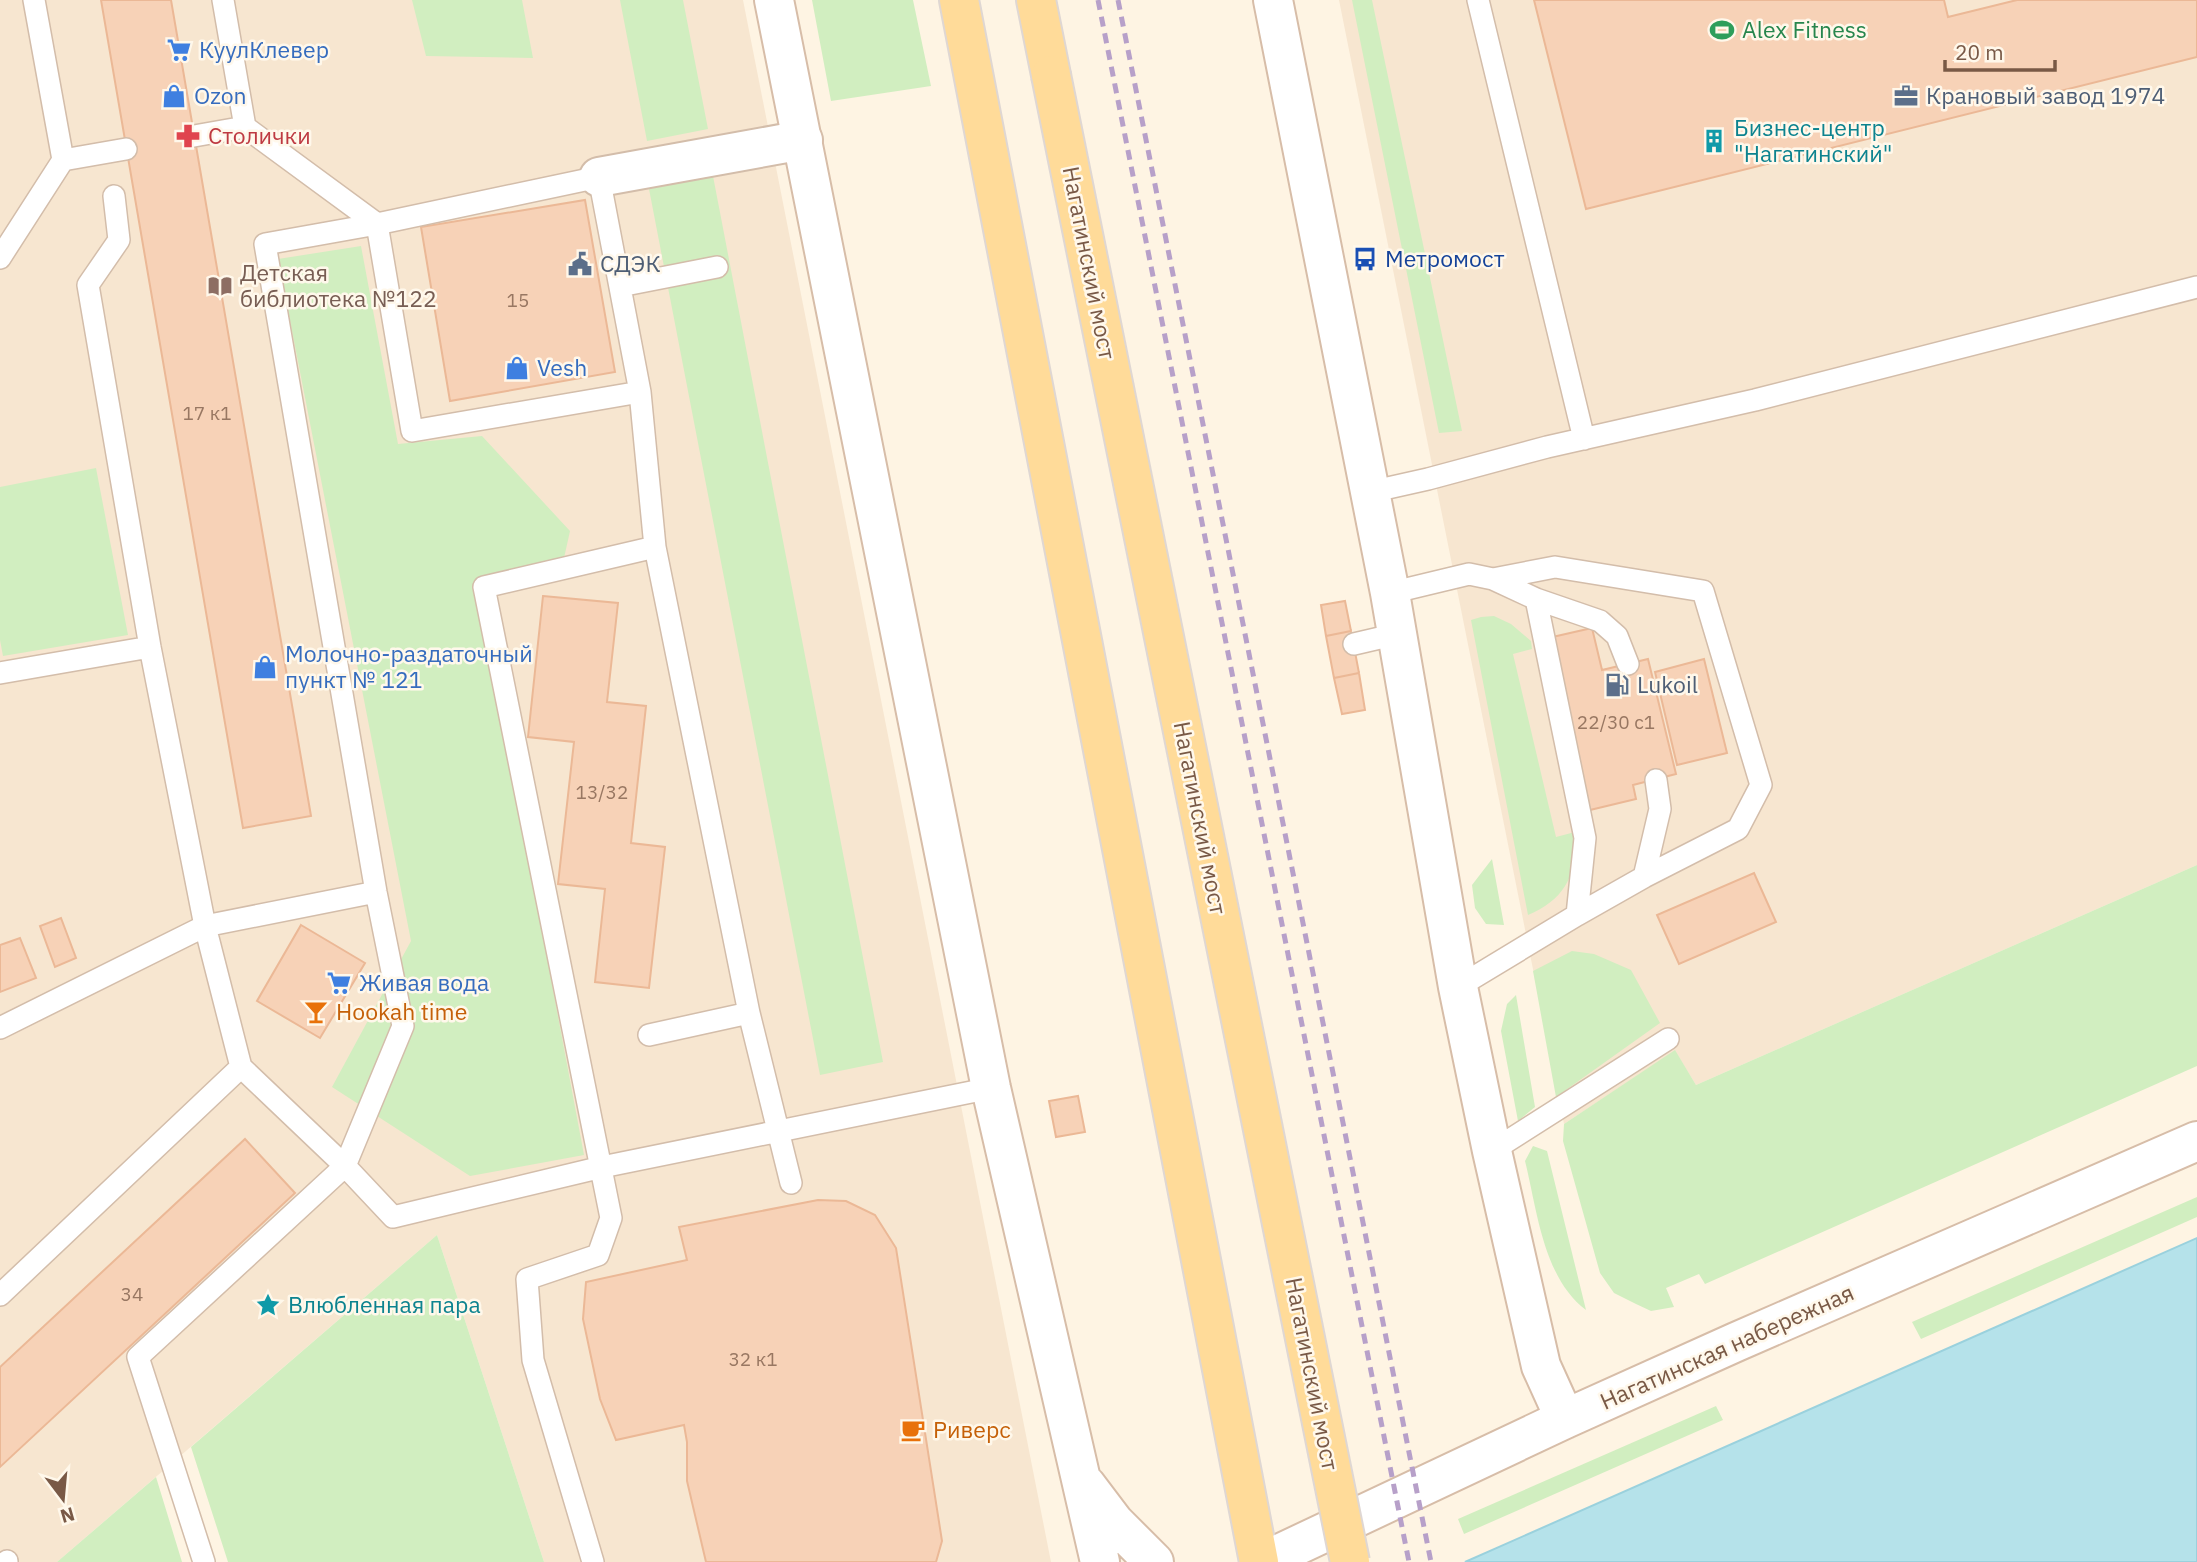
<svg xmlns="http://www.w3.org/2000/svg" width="2197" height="1562" font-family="'IBM Plex Sans',sans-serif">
	<rect width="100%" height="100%" fill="#fef4e3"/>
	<path fill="#f7e6d0" d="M0,0H743L1051,1562H544L437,1235L57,1562H0Z
		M1339,0H2197V865L1696,1085L1675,1051L1564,1124Z"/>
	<path fill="#d1eec0" d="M412,0H522L533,58L426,56Z
		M620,0H683L708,129L647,141Z
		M812,0H913L931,86L831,101Z
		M1352,0H1372L1462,431L1439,433Z
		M713,176L883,1062L820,1075L649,189Z
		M361,246L398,444L482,436L570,531L564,558L476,579L584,1155L470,1176L332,1087L411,941L278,259Z
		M96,468L128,635L3,656L0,640V487Z
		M1494,616L1511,624L1531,641L1532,649L1513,654L1556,837L1575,832C1578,873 1566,899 1528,915L1471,620L1481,617Z
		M1492,859L1504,925L1486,924L1475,908L1472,885Z
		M2197,865V1066L1705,1284L1699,1274L1666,1288L1674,1307L1651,1311L1636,1304L1614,1293L1600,1273L1563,1141L1564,1124L1675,1050L1696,1085Z
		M1572,951L1594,954L1631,970L1660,1023L1556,1097L1533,971Z
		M1516,995L1535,1107L1518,1121L1501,1031L1507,1004Z
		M1533,1146L1547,1151L1586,1310C1543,1278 1537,1209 1525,1161Z
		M2197,1197V1217L1921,1339L1912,1322Z
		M437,1235L544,1562H228L191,1447Z
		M1716,1406L1723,1420L1464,1534L1458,1519Z
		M156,1477L182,1562H57Z"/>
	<path fill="#b5e2ea" stroke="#9ad1dd" stroke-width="2" d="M2197,1238V1562H1465Z"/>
	<path fill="#f7d2b7" stroke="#ebb896" stroke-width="2" d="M101,0H171L311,816L243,828Z
		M1534,0H1944L1948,17L2017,0H2197V57L1586,209Z
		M585,200L615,372L450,401L421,227Z
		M543,596L618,603L607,702L646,706L631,843L665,847L649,988L595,982L605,889L558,884L574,742L528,737Z
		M1345,601L1351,631L1326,636L1321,605Z
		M1592,628L1602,670L1648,659L1676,774L1633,785L1636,799L1590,810L1548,638Z
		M1351,631L1359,673L1334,678L1326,636Z
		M1704,659L1727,753L1677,765L1655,672Z
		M1359,673L1365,710L1342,714L1334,678Z
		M1754,873L1776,922L1679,964L1657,915Z
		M61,918L76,958L55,967L40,926Z
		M301,925L365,963L320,1038L257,1001Z
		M20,938L36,978L0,992V945Z
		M1078,1096L1085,1132L1056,1137L1049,1101Z
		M245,1139L295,1193L0,1467V1367Z
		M818,1200L846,1201L875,1215L896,1248L942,1541L936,1562H706L687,1481V1442L684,1425L616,1440L600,1399L583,1319L586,1282L687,1260L679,1227Z"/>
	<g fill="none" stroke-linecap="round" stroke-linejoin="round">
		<g stroke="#d3bdaa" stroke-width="24">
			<path id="lane" d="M223,0L245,127L377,224
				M1478,0L1584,439
				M194,136L245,127
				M63,160L126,149
				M599,177L640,392L412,431L377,224Z
				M114,196L119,240L88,285L150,647L205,926L241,1067L345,1166L393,1217L602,1167L991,1088
				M0,258L63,160L34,0
				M620,286L717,267
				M640,392L655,547
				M1370,492L1428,479L1547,447L1755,400L2197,287
				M1493,579L1555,567L1703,591L1761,785L1738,829L1644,877L1577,915
				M1390,593L1469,574L1493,579L1536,599L1585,838L1577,915L1458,987
				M1536,599L1600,621L1617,636L1628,664
				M1354,644L1397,634
				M0,673L150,647
				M1644,877L1660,809L1656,780
				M749,1013L791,1183
				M0,1028L205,926L376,892
				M1492,1151L1668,1039
				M0,1295L241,1067
				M6,1562L7,1561
				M204,1562L138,1357L345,1166L403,1026L376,892L265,244L377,224
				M593,1562L533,1360L527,1279L598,1255L611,1218L484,587L655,547L749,1013L649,1035"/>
		</g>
		<g stroke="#d3bdaa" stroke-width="42">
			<path id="street" d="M599,177L803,140"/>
		</g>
		<g stroke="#d7bda8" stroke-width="42">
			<path id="secondary" d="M774,0L991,1088L1100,1562
				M1273,0L1390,593L1458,987L1492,1151L1541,1366L1565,1419
				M1086,1485L1114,1522L1154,1562
				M1262,1562L1565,1419L1736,1342L2197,1141"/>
		</g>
		<g stroke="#dfd7d3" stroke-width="42">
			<path id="primary" d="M959,0L1259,1562
				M1036,0L1051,75"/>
		</g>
		<use href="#lane" stroke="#fff" stroke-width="21"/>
		<use href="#street" stroke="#fff" stroke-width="38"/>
		<use href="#secondary" stroke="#fff" stroke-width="38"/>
		<use href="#primary" stroke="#ffdb99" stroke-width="38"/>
		<path stroke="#b7a0c9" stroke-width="5" stroke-dasharray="10 7" stroke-linecap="butt" d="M1098,0L1409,1562
			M1118,0L1431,1562"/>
		<g stroke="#dfd7d3" stroke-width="42" stroke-linecap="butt">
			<path id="primary-bridge" d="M1051,75L1350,1562"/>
		</g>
		<use href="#primary-bridge" stroke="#ffdb99" stroke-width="38"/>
	</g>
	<defs>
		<g id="stadium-bare" transform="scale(1.89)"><path d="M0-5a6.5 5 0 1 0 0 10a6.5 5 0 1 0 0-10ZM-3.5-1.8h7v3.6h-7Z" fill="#2e9e5b" stroke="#fff8eb" stroke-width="2.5" paint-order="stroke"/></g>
		<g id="supermarket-bare" transform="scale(1.89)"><path d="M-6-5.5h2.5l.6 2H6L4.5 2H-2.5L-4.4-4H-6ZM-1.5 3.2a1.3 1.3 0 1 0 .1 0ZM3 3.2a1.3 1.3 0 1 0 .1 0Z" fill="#3f7fe0" stroke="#fff8eb" stroke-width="2.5" paint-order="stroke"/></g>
		<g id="shop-bare" transform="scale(1.89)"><path d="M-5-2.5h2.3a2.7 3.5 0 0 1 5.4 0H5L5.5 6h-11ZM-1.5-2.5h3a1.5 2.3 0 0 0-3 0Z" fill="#3f7fe0" stroke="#fff8eb" stroke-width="2.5" paint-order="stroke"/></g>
		<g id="office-bare" transform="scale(1.89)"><path d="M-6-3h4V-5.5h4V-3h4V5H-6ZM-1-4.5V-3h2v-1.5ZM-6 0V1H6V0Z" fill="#5c6f8a" stroke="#fff8eb" stroke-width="2.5" paint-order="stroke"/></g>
		<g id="pharmacy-bare" transform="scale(1.89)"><path d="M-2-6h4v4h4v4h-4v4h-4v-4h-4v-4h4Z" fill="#e0444e" stroke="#fff8eb" stroke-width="2.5" paint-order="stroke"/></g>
		<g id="building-bare" transform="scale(1.89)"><path d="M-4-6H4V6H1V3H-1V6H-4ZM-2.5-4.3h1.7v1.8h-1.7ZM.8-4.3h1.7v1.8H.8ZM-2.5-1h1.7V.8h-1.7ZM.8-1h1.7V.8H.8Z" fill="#0f9aa8" stroke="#fff8eb" stroke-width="2.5" paint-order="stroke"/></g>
		<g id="bus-bare" transform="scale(1.89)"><path d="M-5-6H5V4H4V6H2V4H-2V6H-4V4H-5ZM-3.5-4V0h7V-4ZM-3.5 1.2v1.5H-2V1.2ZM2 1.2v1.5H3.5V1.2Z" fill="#1a4fb4" stroke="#fff8eb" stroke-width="2.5" paint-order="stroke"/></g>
		<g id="civic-bare" transform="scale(1.89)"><path d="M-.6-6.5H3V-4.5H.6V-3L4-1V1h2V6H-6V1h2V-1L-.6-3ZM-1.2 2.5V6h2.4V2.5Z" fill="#5c6f8a" stroke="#fff8eb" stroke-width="2.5" paint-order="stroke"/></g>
		<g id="library-bare" transform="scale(1.89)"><path d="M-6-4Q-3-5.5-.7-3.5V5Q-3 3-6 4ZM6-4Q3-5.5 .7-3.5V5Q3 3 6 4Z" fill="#8d6e63" stroke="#fff8eb" stroke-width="2.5" paint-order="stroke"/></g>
		<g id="fuel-bare" transform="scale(1.89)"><path d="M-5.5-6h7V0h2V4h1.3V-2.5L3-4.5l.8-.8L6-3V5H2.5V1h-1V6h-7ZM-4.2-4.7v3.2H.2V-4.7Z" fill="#5c6f8a" stroke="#fff8eb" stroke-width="2.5" paint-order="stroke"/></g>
		<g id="bar-bare" transform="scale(1.89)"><path d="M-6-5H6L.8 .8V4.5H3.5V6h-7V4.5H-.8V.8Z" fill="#e8710a" stroke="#fff8eb" stroke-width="2.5" paint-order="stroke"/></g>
		<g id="sight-bare" transform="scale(1.89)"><path d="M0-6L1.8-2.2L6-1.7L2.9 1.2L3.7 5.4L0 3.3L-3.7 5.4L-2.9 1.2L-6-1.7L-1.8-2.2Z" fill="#0f9aa8" stroke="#fff8eb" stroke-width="2.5" paint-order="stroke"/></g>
		<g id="cafe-bare" transform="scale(1.89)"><path d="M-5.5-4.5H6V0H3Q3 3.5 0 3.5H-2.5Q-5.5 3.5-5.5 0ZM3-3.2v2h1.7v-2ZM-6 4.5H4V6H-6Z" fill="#e8710a" stroke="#fff8eb" stroke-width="2.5" paint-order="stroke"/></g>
	</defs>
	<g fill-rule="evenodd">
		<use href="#stadium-bare" x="1722" y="30"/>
		<use href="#supermarket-bare" x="179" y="50"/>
		<use href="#shop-bare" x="174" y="96"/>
		<use href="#office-bare" x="1906" y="96"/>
		<use href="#pharmacy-bare" x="188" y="136"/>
		<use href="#building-bare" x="1714" y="141"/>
		<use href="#bus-bare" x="1365" y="259"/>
		<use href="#civic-bare" x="580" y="264"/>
		<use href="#library-bare" x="220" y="286"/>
		<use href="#shop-bare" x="517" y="368"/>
		<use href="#shop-bare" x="265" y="667"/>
		<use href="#fuel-bare" x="1617" y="685"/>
		<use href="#supermarket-bare" x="339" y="983"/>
		<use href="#bar-bare" x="316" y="1012"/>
		<use href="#sight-bare" x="268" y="1305"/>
		<use href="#cafe-bare" x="913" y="1430"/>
	</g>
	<g text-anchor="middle" stroke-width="5" stroke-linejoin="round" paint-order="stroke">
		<g font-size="19" fill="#987762">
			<text x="518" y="307">15</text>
			<text x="207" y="420">17 к1</text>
			<text x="1616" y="729">22/30 с1</text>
			<text x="602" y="799">13/32</text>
			<text x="132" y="1301">34</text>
			<text x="753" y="1366">32 к1</text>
		</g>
		<g font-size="23" fill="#27864d" stroke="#fff8eb" text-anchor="start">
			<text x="1742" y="38">Alex Fitness</text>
		</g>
		<g font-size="23" fill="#366cbe" stroke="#fff8eb" text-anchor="start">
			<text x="199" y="58">КуулКлевер</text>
			<text x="194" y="104">Ozon</text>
			<text x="537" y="376">Vesh</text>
			<text x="285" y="662">Молочно-раздаточный<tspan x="285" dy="26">пункт № 121</tspan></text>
			<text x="359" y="991">Живая вода</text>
		</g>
		<g font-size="23" fill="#4e5e75" stroke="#fff8eb" text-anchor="start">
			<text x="1926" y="104">Крановый завод 1974</text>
			<text x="600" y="272">СДЭК</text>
			<text x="1637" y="693">Lukoil</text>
		</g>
		<g font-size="23" fill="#0d838f" stroke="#fff8eb" text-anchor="start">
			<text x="1734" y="136">Бизнес-центр<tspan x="1734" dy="26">"Нагатинский"</tspan></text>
			<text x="288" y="1313">Влюбленная пара</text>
		</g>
		<g font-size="23" fill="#be3a42" stroke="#fff8eb" text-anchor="start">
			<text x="208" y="144">Столички</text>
		</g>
		<g font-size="23" fill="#164399" stroke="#fff8eb" text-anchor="start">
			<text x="1385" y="267">Метромост</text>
		</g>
		<g font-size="23" fill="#795946" stroke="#fff8eb">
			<text transform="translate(1089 263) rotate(79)" y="8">Нагатинский мост</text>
			<text transform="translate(1200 818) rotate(79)" y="8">Нагатинский мост</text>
			<text transform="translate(1727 1347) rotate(-24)" y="8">Нагатинская набережная</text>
			<text transform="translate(1312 1374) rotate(79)" y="8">Нагатинский мост</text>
		</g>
		<g font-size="23" fill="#785e54" stroke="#fff8eb" text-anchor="start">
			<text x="240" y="281">Детская<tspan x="240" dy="26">библиотека №122</tspan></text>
		</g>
		<g font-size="23" fill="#c56008" stroke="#fff8eb" text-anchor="start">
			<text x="336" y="1020">Hookah time</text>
			<text x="933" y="1438">Риверс</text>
		</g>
	</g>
	<g transform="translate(63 1499) rotate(164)" stroke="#fff8eb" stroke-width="5" paint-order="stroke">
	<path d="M0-5L12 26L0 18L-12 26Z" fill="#795946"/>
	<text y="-10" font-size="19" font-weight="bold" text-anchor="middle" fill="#795946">N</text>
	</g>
	<path d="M1945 60v10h110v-10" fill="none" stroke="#795946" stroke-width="3.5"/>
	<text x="1955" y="60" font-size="21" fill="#795946" stroke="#fff8eb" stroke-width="5" paint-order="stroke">20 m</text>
</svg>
